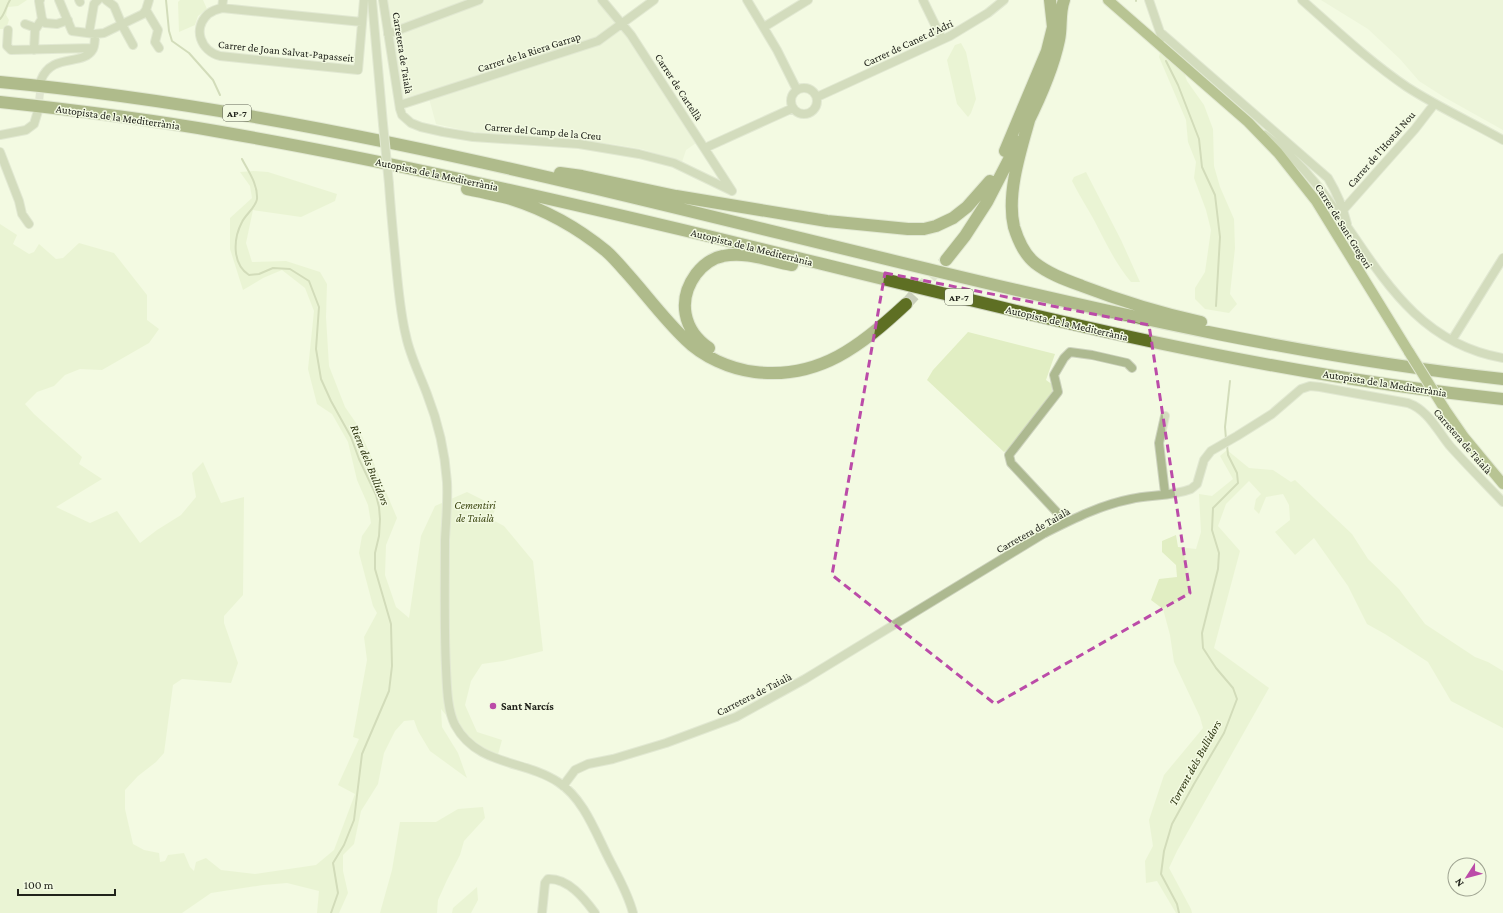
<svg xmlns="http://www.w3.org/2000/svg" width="1503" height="913" font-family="'Crimson Pro',serif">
	<rect width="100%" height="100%" fill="#f3fae2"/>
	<path fill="#e6efd0" d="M385,0H597L629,37L696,143L686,150L682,162L642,149L612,144L467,131L436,124L427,91L402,99Z
		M1321,0H1503V130L1444,97L1419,81L1400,59L1368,29Z"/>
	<path fill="#e1eec3" d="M0,0H27L18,6L8,7L6,15L9,20L7,26L3,29H0Z
		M180,0H203L207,9L198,16L195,25L179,32L178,2Z
		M961,43L966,52L976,99L971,113L968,117L957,104L947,60L955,45Z
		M1160,53L1184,72L1187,81L1204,105L1213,129L1214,166L1220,187L1234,219L1235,248L1230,294L1237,304L1229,313L1205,309L1195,299V288L1205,272L1211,230L1206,210L1194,178L1196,162L1188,142L1186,120L1159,57Z
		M254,171L268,172L337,194L335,201L301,217L253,210L246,243L252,262L286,261L320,272L327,284L326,317L329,366L345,407L356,423L367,447L397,518L386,545L385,575L396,607L409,618L421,536L435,506L467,492L485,501L495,510L491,519L504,526L533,561L543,651L503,661L482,664L471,681L465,705L477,732L502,740L497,758L474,749L441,709L442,727L458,753L467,778L430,751L418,731L414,720L404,721L395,731L384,753L378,784L361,811L354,844L343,855V871L348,893L339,913H317L319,891L287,883L263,885L211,893L182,913H0V224L17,235L13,244L29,254L34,252L39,244L56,259L63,258L79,243L114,253L147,295V320L159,329L149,343L102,370L80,369L65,375L54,386L37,392L25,404L34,414L82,457L79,464L102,479L56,507L90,523L117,511L140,543L157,530L181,515L196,497L192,473L203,462L221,503L244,497L243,595L224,616V623L238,663L231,683L182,679L173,685L164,753L156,762L138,776L125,790V809L133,844L144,850L159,853L160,862L165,861L168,855L184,853L190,867L194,871L196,862L206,858L221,870L255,874L316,865L334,850L355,794L338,785L359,739L353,737L367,660L364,637L377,613L373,606L359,553L362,536L371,523L368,505L357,480L348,442L332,414L317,404L308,369L314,311L305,288L282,270L263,278L243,290L230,249V218L252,198L250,186L240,172Z
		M1086,172L1121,240L1140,282H1131C1115,263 1105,241 1094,220C1087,207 1079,195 1072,181L1074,177Z
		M968,332L1055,354L1046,380L1053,385L1052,394L1011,447L1004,452L927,380L933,370Z
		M1227,450L1249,468L1273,470L1291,482L1295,480L1352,534L1368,559L1399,589L1425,624L1475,657L1488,662L1503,671V728L1451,701L1428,662L1385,634L1367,624L1348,586L1314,538L1295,555L1275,532L1290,520L1289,505L1283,494L1266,497L1259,514L1254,509L1256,499L1261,494L1249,481L1226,504L1218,526L1240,551L1214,648L1269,688L1177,851L1169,868L1191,909L1192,913H1176L1157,881L1146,883L1145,861L1153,846L1149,820L1164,775L1203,728L1200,717L1174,662L1170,635L1163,609L1151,600L1159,579L1177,577L1176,565L1162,552V541L1176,535L1178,547L1196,549L1201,532L1199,494L1212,496L1233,479L1220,456Z
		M483,807L485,818L464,841L460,855L447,880L438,900L437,913H380L392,870L400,822H436L458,809Z
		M477,887L478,900L471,913H452L453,908Z"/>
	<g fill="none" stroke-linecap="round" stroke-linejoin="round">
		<path stroke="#acb989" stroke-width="2" d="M166,0L169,31L172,41L189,53L213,80L220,95
			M1136,0V1
			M0,19C5,14 6,6 10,0
			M1166,61L1178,85L1199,139L1202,167L1215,195L1220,237L1216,306
			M242,159C248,171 258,184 257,199C256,207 246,214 242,222C233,239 232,264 249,275L259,274L273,268L290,269L309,281L319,307L316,349L321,379L331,401L351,437L359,459L376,495L379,507L380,519L379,536L375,553V569L391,624L392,666L389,691L362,754L354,820L344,845L333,863L338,893L331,913
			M1226,439L1225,427L1230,381
			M1179,913L1177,904L1161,874L1164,851L1172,824L1194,784L1224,733L1237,699L1233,688L1216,668L1203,648L1202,633L1218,569L1219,553L1212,530L1213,508L1238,483L1237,473L1228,455L1227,445"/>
		<path stroke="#c9cfba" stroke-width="8" stroke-dasharray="8 4" stroke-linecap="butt" d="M38,111L41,83"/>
		<path stroke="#c9cfba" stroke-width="12" stroke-dasharray="12 6" stroke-linecap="butt" d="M906,304L946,260"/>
		<g stroke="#cdd3be" stroke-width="10">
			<path id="minor" d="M59,0L72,31L95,34L104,33L143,14L146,10L149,0
				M79,0L80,2
				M106,0L114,6L122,25L133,45
				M223,0L222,8C217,9 212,11 208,14C192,29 201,51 220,56L358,70L364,0
				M372,0L383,124
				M383,0L400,109L402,115L411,123L421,127L443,132L473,137L579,144L639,154L674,163L732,191
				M602,0L631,35L732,191
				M747,0L777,50L797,90
				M923,0L942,39
				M1149,0L1162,38
				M1302,0C1336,30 1370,62 1407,87C1438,107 1471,122 1503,140
				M222,8L362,22
				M146,10L158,30L155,42L159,48
				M42,19L45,23L57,24L68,20
				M25,24L36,28
				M764,27L808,0
				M8,30L7,46L11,50L93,48
				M1160,32L1328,178C1337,193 1343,207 1347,224
				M89,33L94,4L98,0
				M388,34L479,0
				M34,50L35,30L42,19L39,1L40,0
				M41,80C52,52 83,67 93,49C95,45 95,39 95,34
				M791 101a13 13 0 1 1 26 0a13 13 0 1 1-26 0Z
				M817,97L950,36L988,13L1004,0
				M400,105L598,41L654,0
				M0,135L26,130L34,124L38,111
				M1265,135C1359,200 1377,336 1503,358
				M705,148L793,108
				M0,152L19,201L22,214L29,224
				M389,184C391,214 394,244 397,275C399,295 401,316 406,336C410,356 420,375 427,394C438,422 445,452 447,482C448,502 446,521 445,540C445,583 444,626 446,668C447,687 447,709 455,725C477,766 525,760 558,782C583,798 595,831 608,857C617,875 628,893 633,913
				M1344,209L1415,129L1432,107L1433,103
				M1452,340L1503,258
				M1165,416L1159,443L1165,493
				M1066,522L1011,463L1009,455L1058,392L1054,375L1064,358L1070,352L1092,355L1127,363L1132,368
				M563,786L575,770L588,764L613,759L666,743L736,717L805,679L1043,534C1071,520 1100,505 1131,499C1150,495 1173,496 1191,489L1197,484L1204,460L1211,451L1237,436L1272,414L1301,389L1310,386L1320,387L1408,403C1428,410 1437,430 1450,446C1467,465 1485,483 1503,502
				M542,913L545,883L548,879C568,878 584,898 595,913"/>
		</g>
		<g stroke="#cdd3be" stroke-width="12">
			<path id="major" d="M1108,0L1248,122L1278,153L1316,201L1409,352
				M1444,408L1464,437L1503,484"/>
		</g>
		<g stroke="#cdd3be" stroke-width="14">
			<path id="highway" d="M0,82C318,112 626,197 936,271C1123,316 1312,358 1503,379
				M0,102C74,110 148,119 221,132C383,160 544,197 704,235C968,299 1232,371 1503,399
				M1030,117C1021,149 1006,194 1014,227C1018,240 1025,255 1035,263C1049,274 1066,280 1082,286C1121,301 1160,313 1201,322
				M1027,124C1040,98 1053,69 1059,40C1062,27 1059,13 1064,0
				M1005,151L1047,51L1053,27L1050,0
				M560,173L582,176L676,196L827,221L908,229H924L936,226L953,218L967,207L990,181
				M467,189C482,192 497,195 511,199C546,210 578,228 606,251C613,257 619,264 625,271C645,293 663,318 685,339C703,357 730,369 755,372C819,380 862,345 906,304
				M946,260L965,236L987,202L1018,142
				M709,348C683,330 677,300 696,274C703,265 712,258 723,256C746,251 770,261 792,265"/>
		</g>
		<use href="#minor" stroke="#adb990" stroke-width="8"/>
		<use href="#major" stroke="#728433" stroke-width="10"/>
		<use href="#highway" stroke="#5e6f23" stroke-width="12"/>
		<g stroke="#cdd3be" stroke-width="10" stroke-linecap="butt">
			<path id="minor-bridge" d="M383,124L389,184"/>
		</g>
		<g stroke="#cdd3be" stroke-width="12" stroke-linecap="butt">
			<path id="major-bridge" d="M1409,352L1444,408"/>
		</g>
		<use href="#minor-bridge" stroke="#adb990" stroke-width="8"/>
		<use href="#major-bridge" stroke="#728433" stroke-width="10"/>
	</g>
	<path d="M0 0H1503V913H0ZM885,273L1149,325L1190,593L995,704L832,575Z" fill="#f3fae2" fill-opacity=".55" fill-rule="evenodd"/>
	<path fill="none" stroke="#bb4ba8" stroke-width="3" stroke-dasharray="8 5" stroke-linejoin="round" d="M885,273L1149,325L1190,593L995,704L832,575Z"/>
	<circle fill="#bb4ba8" stroke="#f3fae2" stroke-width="1.5" cx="493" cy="706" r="4"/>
	<g text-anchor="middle" stroke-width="3" stroke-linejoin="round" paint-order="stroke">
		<g fill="#f3fae2" stroke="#606457" stroke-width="1">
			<rect x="223" y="105" width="28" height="16" rx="3"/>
			<rect x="945" y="289" width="28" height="16" rx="3"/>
		</g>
		<g font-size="10" font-weight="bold" fill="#21231b">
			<text x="237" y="117">AP-7</text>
			<text x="959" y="301">AP-7</text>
		</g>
		<g font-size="11" fill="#21231b" stroke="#f3fae2">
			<text transform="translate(908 43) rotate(-25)" y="4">Carrer de Canet d'Adri</text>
			<text transform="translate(286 51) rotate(6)" y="4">Carrer de Joan Salvat-Papasseit</text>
			<text transform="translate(529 52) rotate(-18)" y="4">Carrer de la Riera Garrap</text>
			<text transform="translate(403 53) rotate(81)" y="4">Carretera de Taialà</text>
			<text transform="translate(679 87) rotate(57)" y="4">Carrer de Cartellà</text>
			<text transform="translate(118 117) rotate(8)" y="4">Autopista de la Mediterrània</text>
			<text transform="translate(543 131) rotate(5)" y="4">Carrer del Camp de la Creu</text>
			<text transform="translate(1381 149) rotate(-49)" y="4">Carrer de l'Hostal Nou</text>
			<text transform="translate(437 174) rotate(12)" y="4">Autopista de la Mediterrània</text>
			<text transform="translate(1344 226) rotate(58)" y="4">Carrer de Sant Gregori</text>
			<text transform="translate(752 247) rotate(14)" y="4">Autopista de la Mediterrània</text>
			<text transform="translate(1067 323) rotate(13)" y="4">Autopista de la Mediterrània</text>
			<text transform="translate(1385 383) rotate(9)" y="4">Autopista de la Mediterrània</text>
			<text transform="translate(1463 441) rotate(49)" y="4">Carretera de Taialà</text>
			<text transform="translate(1033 530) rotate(-29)" y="4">Carretera de Taialà</text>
			<text transform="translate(754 694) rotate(-27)" y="4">Carretera de Taialà</text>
		</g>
		<g font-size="11" font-style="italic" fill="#3a450e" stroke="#f3fae2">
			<text x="475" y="509">Cementiri<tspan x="475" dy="13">de Taialà</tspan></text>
		</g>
		<g font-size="11" font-weight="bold" fill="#21231b" stroke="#f3fae2" text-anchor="start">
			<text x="501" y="710">Sant Narcís</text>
		</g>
		<g font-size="12" font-style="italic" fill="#29310b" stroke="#f3fae2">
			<text transform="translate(370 465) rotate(68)" y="4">Riera dels Bullidors</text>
			<text transform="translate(1195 763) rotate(-61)" y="4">Torrent dels Bullidors</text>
		</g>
	</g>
	<g transform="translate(1467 877) rotate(234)"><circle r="19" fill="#f3fae2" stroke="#9fa492"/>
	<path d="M0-3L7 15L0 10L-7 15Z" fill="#bb4ba8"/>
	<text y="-6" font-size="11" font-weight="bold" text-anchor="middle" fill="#21231b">N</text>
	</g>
	<path d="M18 889v6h97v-6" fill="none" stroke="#21231b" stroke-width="2"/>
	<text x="24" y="889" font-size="12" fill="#21231b" stroke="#f3fae2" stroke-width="3" paint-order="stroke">100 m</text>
</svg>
